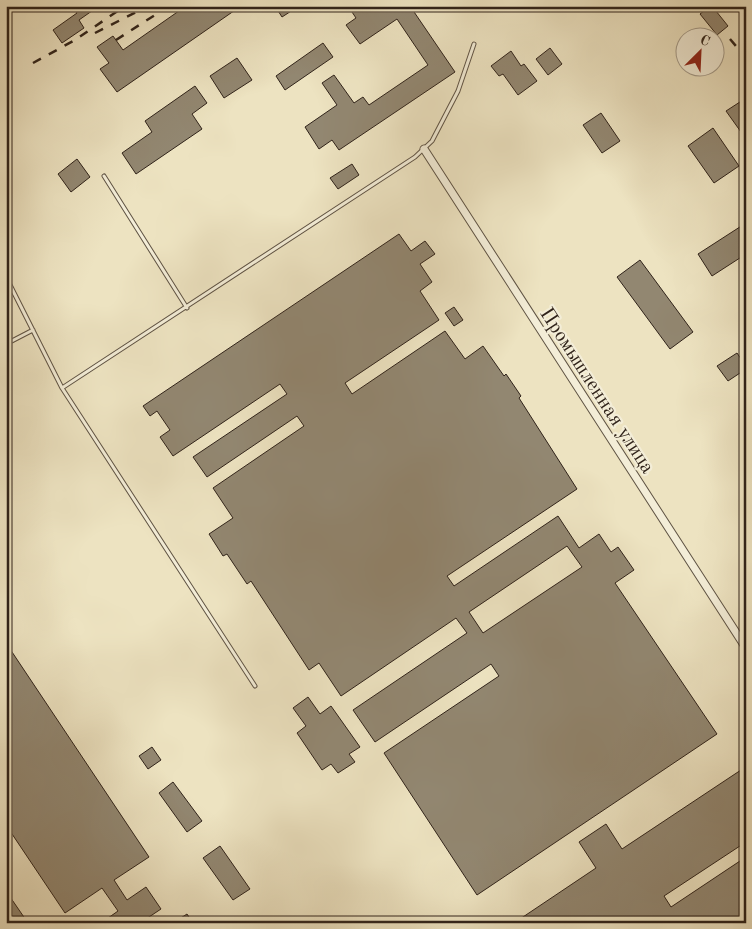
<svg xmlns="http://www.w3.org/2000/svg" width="752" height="929" font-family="'Old Standard TT',serif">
	<rect width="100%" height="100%" fill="#ede3c1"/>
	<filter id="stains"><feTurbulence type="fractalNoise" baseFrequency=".004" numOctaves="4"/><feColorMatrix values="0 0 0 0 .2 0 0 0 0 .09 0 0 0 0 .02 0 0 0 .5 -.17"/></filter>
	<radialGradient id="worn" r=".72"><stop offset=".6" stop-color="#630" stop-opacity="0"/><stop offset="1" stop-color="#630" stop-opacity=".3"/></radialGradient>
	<path fill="#928771" stroke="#30231a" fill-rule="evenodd" d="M72,6H99L79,20L84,28L62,43L53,30L77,13Z
		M186,6H241L117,92L100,69L109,63L97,47L113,36L123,50Z
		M275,6H299L282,17Z
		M348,6H410L455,72L339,150L332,140L319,149L305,127L337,105L322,83L334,75L354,103L363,97L369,105L428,65L397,19L360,44L346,25L356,18Z
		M710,6H712L728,26L717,35L700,14Z
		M323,43L333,57L285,90L276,76Z
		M550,48L562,64L548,75L536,59Z
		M511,51L521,66L524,64L537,81L518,95L503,74L499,76L491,66Z
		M237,58L252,80L224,98L210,76Z
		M195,86L207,103L192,114L202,129L136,174L122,153L152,132L145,121Z
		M743,100L746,104V139L726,111Z
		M601,113L620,141L602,153L583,125Z
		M713,128L739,166L714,183L688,146Z
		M77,159L90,177L71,192L58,174Z
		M352,164L359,175L338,189L330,178Z
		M746,223V254L712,276L698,254Z
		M399,234L411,251L425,241L435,254L420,264L432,282L420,291L439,320L345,383L352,394L445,331L465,359L483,346L504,376L506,374L521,396L519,398L577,489L447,576L454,586L558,516L579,548L599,534L611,552L618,547L634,570L615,583L717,734L477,895L384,753L499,676L491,664L375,742L353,710L467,633L456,618L341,696L319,663L309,670L251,581L247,584L227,554L223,556L209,534L233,518L213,488L304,426L297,416L207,477L193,457L287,394L280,384L173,456L160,437L170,430L157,411L150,416L143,406ZM567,546L582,567L483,633L469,612Z
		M640,260L693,332L670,349L617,277Z
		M454,307L463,320L454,326L445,313Z
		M737,353L746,366V369L728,381L717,366Z
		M6,643L149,857L114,880L127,900L146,887L161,909L140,923H101L118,911L102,888L65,913L6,825Z
		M308,697L320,714L331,706L360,747L349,754L355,762L338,773L331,764L322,770L297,733L306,726L293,708Z
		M152,747L161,760L148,769L139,756Z
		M741,770L746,778V842L664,896L671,907L746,857V923H514L596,868L579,842L606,824L622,849Z
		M173,782L202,821L187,832L159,793Z
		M220,846L250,889L233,900L203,858Z
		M6,891L28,923H6Z
		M187,914L193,923H173Z"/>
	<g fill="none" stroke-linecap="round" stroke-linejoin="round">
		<g stroke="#5f5344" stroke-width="5">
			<path id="lane" d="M104,176L187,308
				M6,277L62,388L255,686
				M6,344L33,330
				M62,388L415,157L432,141L458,91L474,44"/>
		</g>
		<g stroke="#5f5344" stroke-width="9">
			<path id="street" d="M424,149L746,648"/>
		</g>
		<use href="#lane" stroke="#f3edd7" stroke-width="3"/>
		<use href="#street" stroke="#f3edd7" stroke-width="7"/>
		<path stroke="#30231a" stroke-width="2.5" stroke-dasharray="9 9" stroke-linecap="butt" d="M95,33L148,6
			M730,39L746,58
			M116,40L169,6
			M33,63L75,40L125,6"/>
	</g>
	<g text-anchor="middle" stroke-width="4.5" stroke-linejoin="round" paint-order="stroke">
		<g font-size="20" fill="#30231a" stroke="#f3edd7">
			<text transform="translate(598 390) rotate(57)" y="7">Промышленная улица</text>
		</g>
	</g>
	<rect width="752" height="929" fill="none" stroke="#ede3c1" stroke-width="25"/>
	<rect x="8" y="8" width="737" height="914" fill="none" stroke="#30231a" stroke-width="2.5"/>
	<rect x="12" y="12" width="727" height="904" fill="none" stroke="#30231a"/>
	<g transform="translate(700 52) rotate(24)"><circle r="24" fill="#f3edd7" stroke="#a59c8b"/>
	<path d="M0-4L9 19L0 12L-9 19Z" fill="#8f2418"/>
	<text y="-8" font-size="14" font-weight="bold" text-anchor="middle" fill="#30231a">С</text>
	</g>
	<rect width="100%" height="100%" filter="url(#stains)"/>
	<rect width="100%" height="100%" fill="url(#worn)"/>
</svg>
